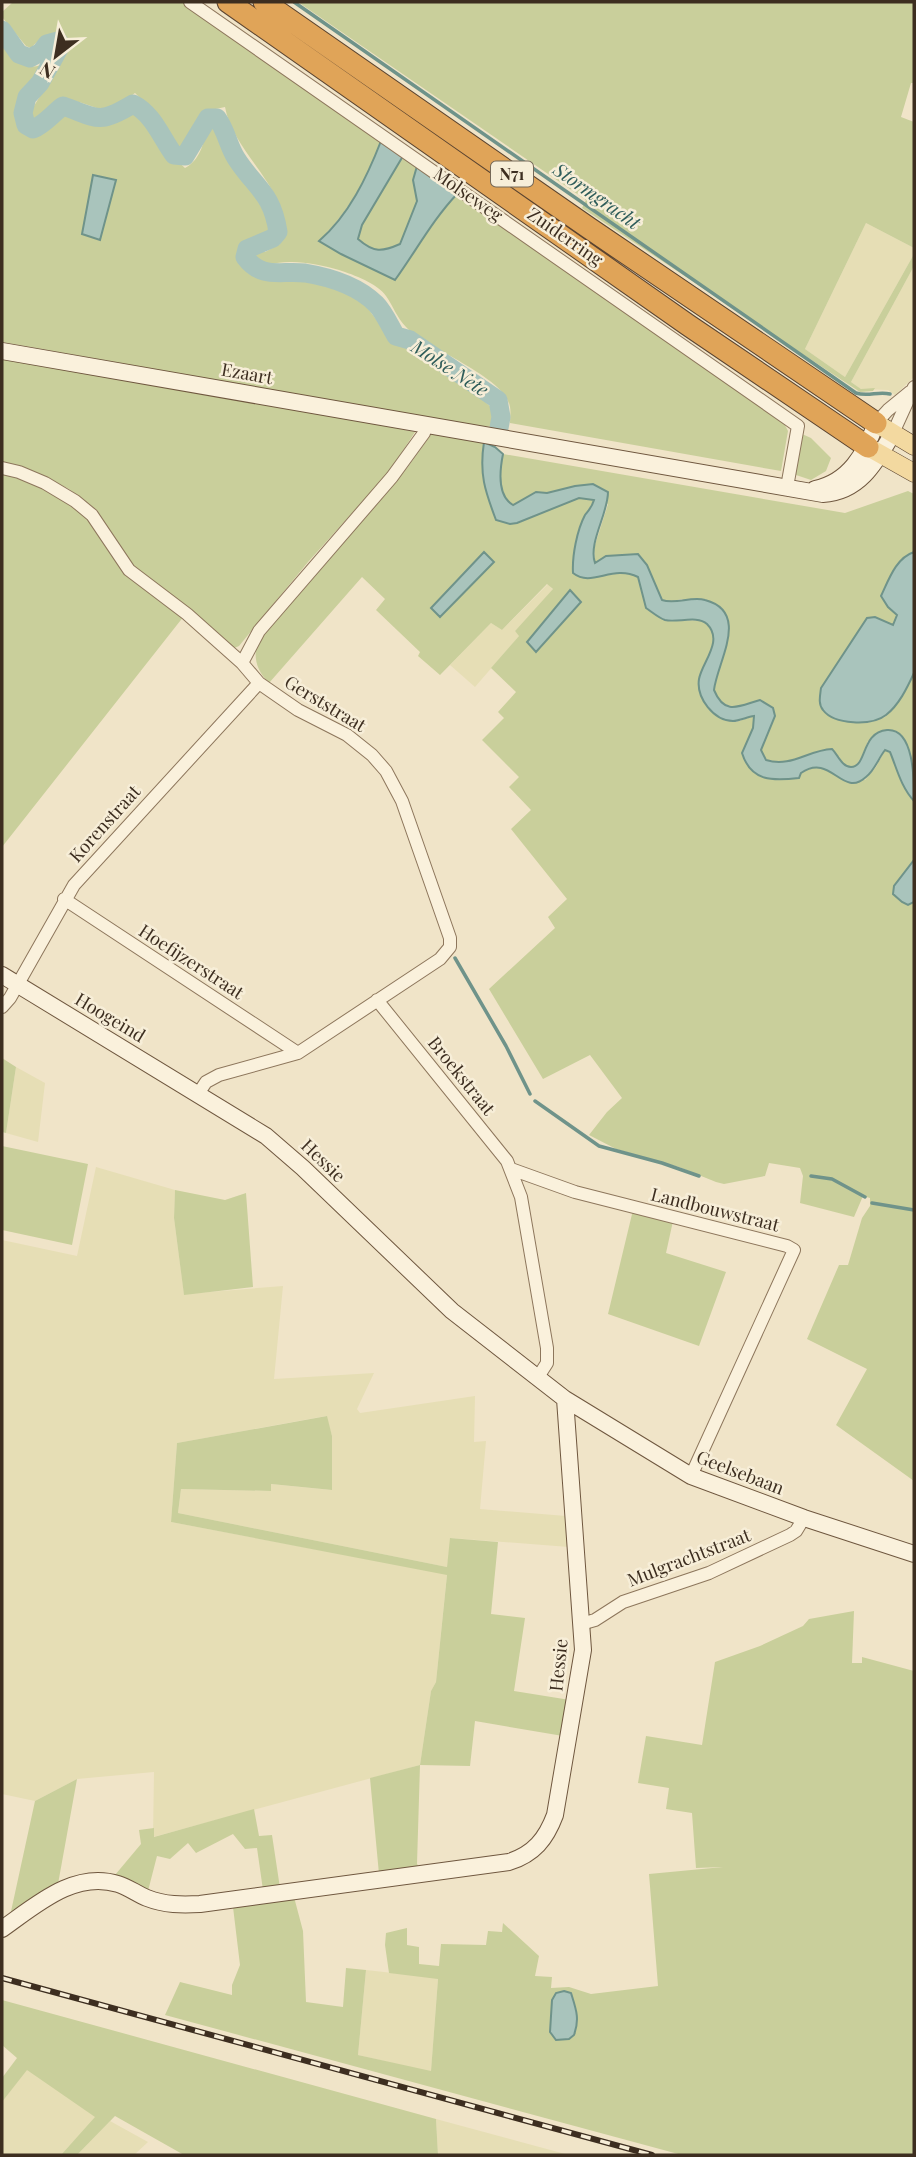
<svg xmlns="http://www.w3.org/2000/svg" width="916" height="2157" font-family="'Playfair Display',serif">
	<rect width="100%" height="100%" fill="#f0e4c8"/>
	<path fill="#e6deb5" d="M866,223L914,248V254L845,377L805,349Z
		M914,266V377L895,395L888,390L861,389L851,382Z
		M548,584L553,590L515,631L520,635L475,687L450,665L491,623L502,630Z
		M16,1067L45,1083L38,1142L6,1133Z
		M96,1167L175,1190L174,1218L184,1294L283,1286L274,1379L374,1373L357,1409L360,1413L475,1396L474,1442L486,1441L480,1509L566,1516L569,1547L451,1538L447,1567L178,1513L181,1489L270,1491V1484L331,1490L332,1436L326,1416L177,1443L171,1522L447,1574L436,1682L431,1691L420,1765L153,1837L154,1772L77,1779L35,1801L2,1794V1240L77,1256Z
		M366,1970L438,1978L431,2072L358,2055Z
		M27,2069L96,2117L61,2155H2V2102Z
		M436,2119L569,2155H438Z
		M110,2121L148,2142L134,2155H77Z"/>
	<path fill="#c9cf9b" fill-rule="evenodd" d="M13,2H184L381,141C365,182 350,209 319,241L341,254L395,279C416,251 434,219 458,193L570,271L598,294L784,423L788,431L781,471L510,423C510,418 511,412 510,407C506,377 425,348 406,327C397,318 393,306 386,296C377,283 354,275 339,270C325,266 307,262 292,262C277,261 265,269 252,256L257,251L265,252L280,244C300,197 233,155 225,107L202,112L184,147L180,149L174,144L160,118L135,93L110,111C94,110 70,94 56,102C48,106 44,116 37,122L32,121L31,113L34,106L66,53L70,40C56,28 43,35 31,48L26,46L2,17V12Z
		M298,2H914V83H911L901,117L914,122V248L866,223L805,349L845,377L914,254V266L851,382L861,389L875,388L873,391L860,392L582,208L586,200Z
		M2,44C13,58 22,71 41,65L43,69C35,88 0,122 33,135L61,114L66,113C82,116 94,128 111,124C122,122 128,114 138,112L164,149L185,168C200,160 203,145 207,129L214,126L219,127L227,152L252,185L248,187C259,201 267,214 269,232L246,244L240,255L245,268L276,280L288,277L311,280L338,289L363,302L391,339L446,372L481,398L494,410L497,419L495,427L471,425L2,342Z
		M403,156L417,166V201L400,244C382,252 374,253 358,239L362,225Z
		M2,359L380,425L415,432L389,472L308,562L239,646L232,649L133,565L94,508L69,489L51,480L2,464Z
		M433,432L484,442L482,457L497,520L510,524L517,523L579,498L594,500L584,517L588,578L628,572L638,577L646,608C652,612 659,618 666,620C677,622 689,619 700,621C727,626 706,665 699,679L736,722L754,716L753,728L742,753C751,781 773,781 799,778L801,773L816,766L865,780L876,767L885,750L890,751L914,801V860L894,886L908,905L914,902V1481L836,1425L867,1369L807,1339L839,1265H848L862,1218L870,1206V1198L863,1196L854,1217L800,1203L803,1176L800,1168L769,1163L765,1176L724,1184L716,1182L679,1167L616,1149L589,1135L607,1112L622,1098L590,1055L543,1079L489,989L555,928L548,917L567,899L511,829L531,810L509,787L519,777L482,740L504,718L498,712L516,692L491,668L519,636L515,631L553,589L547,584L502,630L491,623L440,675L418,656L420,652L376,610L385,599L362,577L269,683C255,669 252,654 260,636L407,468ZM494,561L441,617L431,608Z
		M802,434L811,438L831,458L826,471L811,480L793,474Z
		M503,454L845,513L908,491L914,494V552C896,558 889,579 882,596L888,607L898,615L893,626L875,617L867,618L822,688L820,699L867,723L885,717L906,690L914,673V765L902,737L868,741C863,754 852,785 839,756L786,763L767,760L761,750L775,716L752,702C736,710 721,708 714,690L728,635L682,599L668,602L662,600L647,565L595,563L594,548L608,504L575,486L547,493L536,492L513,505C497,496 500,469 503,454Z
		M2,472L22,477L56,494L91,520L94,530L127,573L184,616L2,847Z
		M2,1058L16,1067L6,1133L2,1132Z
		M2,1146L88,1164L72,1245L2,1230Z
		M175,1190L225,1200L246,1193L253,1287L184,1295L174,1218Z
		M633,1210L673,1221L666,1253L726,1272L699,1346L608,1314Z
		M327,1416L332,1436V1490L271,1484V1491L181,1489L178,1513L447,1567L450,1538L498,1542L491,1614L525,1618L514,1691L570,1700L563,1736L475,1721L470,1766L420,1765L417,1864L420,1868L379,1874L370,1778L420,1765L431,1691L436,1682L447,1575L171,1522L177,1443Z
		M854,1611L852,1663H862V1657L914,1671V2155H682L165,2015L180,1982L232,1995V1985L240,1965L233,1907L294,1897L303,1931L306,2002L343,2007L346,1968L366,1970L358,2055L431,2071L438,1979L389,1973L385,1945L386,1933L407,1928V1945L419,1947V1964L439,1966L441,1944L486,1945L488,1931L502,1932L503,1923L539,1956L535,1976L552,1977L551,1988L569,1987L591,1994L658,1986L649,1874L723,1867L696,1868L692,1813L666,1809L669,1788L638,1783L646,1736L702,1745L715,1662L760,1646L803,1626L809,1619Z
		M77,1779L58,1884L10,1916L35,1801Z
		M254,1809L259,1836L272,1835L280,1888L263,1890L257,1848L245,1849L233,1834L196,1853L188,1843L170,1859L157,1856L148,1891L115,1875L141,1844L139,1830L154,1828V1837Z
		M2,2000L436,2119L438,2155H184L115,2116L77,2155H61L95,2117L27,2070L2,2102V2078L17,2058L2,2045Z"/>
	<path fill="#a9c4bc" stroke="#6f938a" stroke-width="2" d="M381,141L403,156L362,225L358,239C374,253 382,252 400,244L417,201L413,180L417,166L458,193C433,219 416,251 395,280L341,254L319,241C349,215 367,177 381,141Z
		M93,175L116,180L100,240L82,234Z
		M484,442L495,447L503,454C500,469 497,496 513,505L536,492L547,493L575,486L593,484L608,492C608,514 588,543 595,563L606,556L638,554L647,565L662,600C675,605 691,596 705,600C751,612 717,662 714,690C725,717 741,705 760,700L773,708L775,716L761,750L766,760C791,768 808,750 832,749C838,755 842,767 851,767C867,767 861,732 887,730C915,728 914,783 914,801C901,787 897,769 890,752L885,750C878,759 875,770 866,777C842,799 831,752 801,773L799,778C773,781 751,782 742,753L753,728L754,716C747,717 739,721 733,721C714,721 696,698 699,679C702,662 724,641 707,624C697,615 677,623 665,620C659,618 652,612 646,608L638,577C612,564 592,588 573,573C572,556 577,530 585,515C589,510 592,507 594,500L579,498L517,523L510,524L496,520C485,491 479,474 484,442Z
		M484,552L494,562L440,617L431,608Z
		M914,552V673C907,688 899,705 886,715C872,726 834,725 823,710C818,704 820,696 821,688L867,618L875,617L893,625L897,615L888,607L881,596C889,579 896,558 914,552Z
		M570,590L581,602L536,652L527,642Z
		M914,860V902L908,905L902,902L893,894L894,886Z
		M564,1991L571,1993C576,2009 580,2019 574,2035L569,2039L556,2040L550,2032L552,2000L556,1993Z"/>
	<g fill="none" stroke-linecap="round" stroke-linejoin="round">
		<path stroke="#6f938a" stroke-width="3.5" d="M294,2L856,393C868,397 878,391 890,394
			M455,958L506,1046L530,1094
			M535,1101L599,1146L662,1163L699,1176
			M811,1176L832,1179L865,1197
			M872,1203L914,1210"/>
		<path stroke="#a9c4bc" stroke-width="19" d="M2,30L19,54L30,58L41,52L47,44L58,41L61,45L40,83L27,97L23,113L26,125L33,129C45,124 52,114 63,106C98,118 98,125 133,104C153,114 161,137 174,155L185,156L208,118H217C226,130 228,145 236,158C255,188 272,192 278,232L273,238L247,249L245,257C262,280 281,270 305,273C329,277 358,286 376,304C384,312 390,326 396,336L410,340L498,400L501,417L499,428"/>
		<g stroke="#8d765c" stroke-width="14">
			<path id="street" d="M190,2L798,426L787,487
				M876,423L888,410L910,392
				M893,433L914,387
				M2,468L19,472L45,483L75,501L92,515L129,570L187,614L242,663L259,683L298,710L347,735L372,755L386,771L402,801L450,938V947L440,959L298,1053L219,1075L206,1082L198,1094
				M242,663L259,631L392,477L424,433L427,425
				M64,899L298,1053
				M377,1000L507,1161L521,1197L547,1348V1363L538,1377
				M2,1007L10,998L74,885L259,683
				M511,1169L575,1192L787,1246L794,1250L691,1476
				M581,1624L595,1620L623,1602L709,1573L790,1535L796,1531L804,1518"/>
		</g>
		<g stroke="#6f573f" stroke-width="18">
			<path id="secondary" d="M2,351L823,494C860,492 876,462 893,433
				M815,489C849,482 865,454 876,423
				M2,975L266,1136L303,1168L452,1311L565,1399L691,1476L804,1518L914,1554
				M2,1929C35,1906 74,1870 118,1884C128,1887 137,1894 147,1898C165,1905 182,1905 200,1904L509,1862C534,1854 546,1839 555,1815L583,1650L565,1399"/>
		</g>
		<g stroke="#5b4430" stroke-width="19">
			<path id="primary" d="M876,423L914,446
				M868,447L914,473"/>
		</g>
		<g stroke="#5b4430" stroke-width="23">
			<path id="highway" d="M228,2L688,325L868,447
				M264,2L589,228L876,423"/>
		</g>
		<use href="#street" stroke="#faf1dc" stroke-width="12"/>
		<use href="#secondary" stroke="#faf1dc" stroke-width="16"/>
		<use href="#primary" stroke="#f3d9a0" stroke-width="18"/>
		<use href="#highway" stroke="#e0a458" stroke-width="21"/>
		<g stroke="#3d2e20" stroke-width="6">
			<path id="rail" d="M2,1978L652,2155"/>
		</g>
		<use href="#rail" stroke="#f7eed8" stroke-width="3.5" stroke-dasharray="10" stroke-linecap="butt"/>
	</g>
	<g text-anchor="middle" stroke-width="5" stroke-linejoin="round" paint-order="stroke">
		<rect fill="#f7eed8" stroke="#756857" stroke-width="2" x="491" y="161.5" width="42" height="25" rx="5"/>
		<g font-size="16" font-weight="bold" fill="#3d2e20">
			<text x="512" y="180">N71</text>
		</g>
		<g font-size="18" fill="#3d2e20" stroke="#f7eed8">
			<text transform="translate(468 195) rotate(35)" y="6">Molseweg</text>
			<text transform="translate(565 237) rotate(35)" y="6">Zuiderring</text>
			<text transform="translate(247 374) rotate(10)" y="6">Ezaart</text>
			<text transform="translate(325 704) rotate(31)" y="6">Gerststraat</text>
			<text transform="translate(105 824) rotate(-48)" y="6">Korenstraat</text>
			<text transform="translate(191 962) rotate(33)" y="6">Hoefijzerstraat</text>
			<text transform="translate(110 1018) rotate(31)" y="6">Hoogeind</text>
			<text transform="translate(461 1076) rotate(51)" y="6">Broekstraat</text>
			<text transform="translate(323 1161) rotate(44)" y="6">Hessie</text>
			<text transform="translate(715 1210) rotate(14)" y="6">Landbouwstraat</text>
			<text transform="translate(740 1473) rotate(21)" y="6">Geelsebaan</text>
			<text transform="translate(689 1558) rotate(-21)" y="6">Mulgrachtstraat</text>
			<text transform="translate(559 1665) rotate(-84)" y="6">Hessie</text>
		</g>
		<g font-size="19" font-style="italic" fill="#2f5d5a" stroke="#f7eed8">
			<text transform="translate(597 196) rotate(35)" y="7">Stormgracht</text>
			<text transform="translate(450 368) rotate(33)" y="7">Molse Nete</text>
		</g>
	</g>
	<rect width="916" height="2157" fill="none" stroke="#3d2e20" stroke-width="7"/>
	<g transform="translate(56 56) rotate(211)" stroke="#f7eed8" stroke-width="5" paint-order="stroke">
	<path d="M0-5L12 26L0 18L-12 26Z" fill="#3d2e20"/>
	<text y="-10" font-size="19" font-weight="bold" text-anchor="middle" fill="#3d2e20">N</text>
	</g>
</svg>
